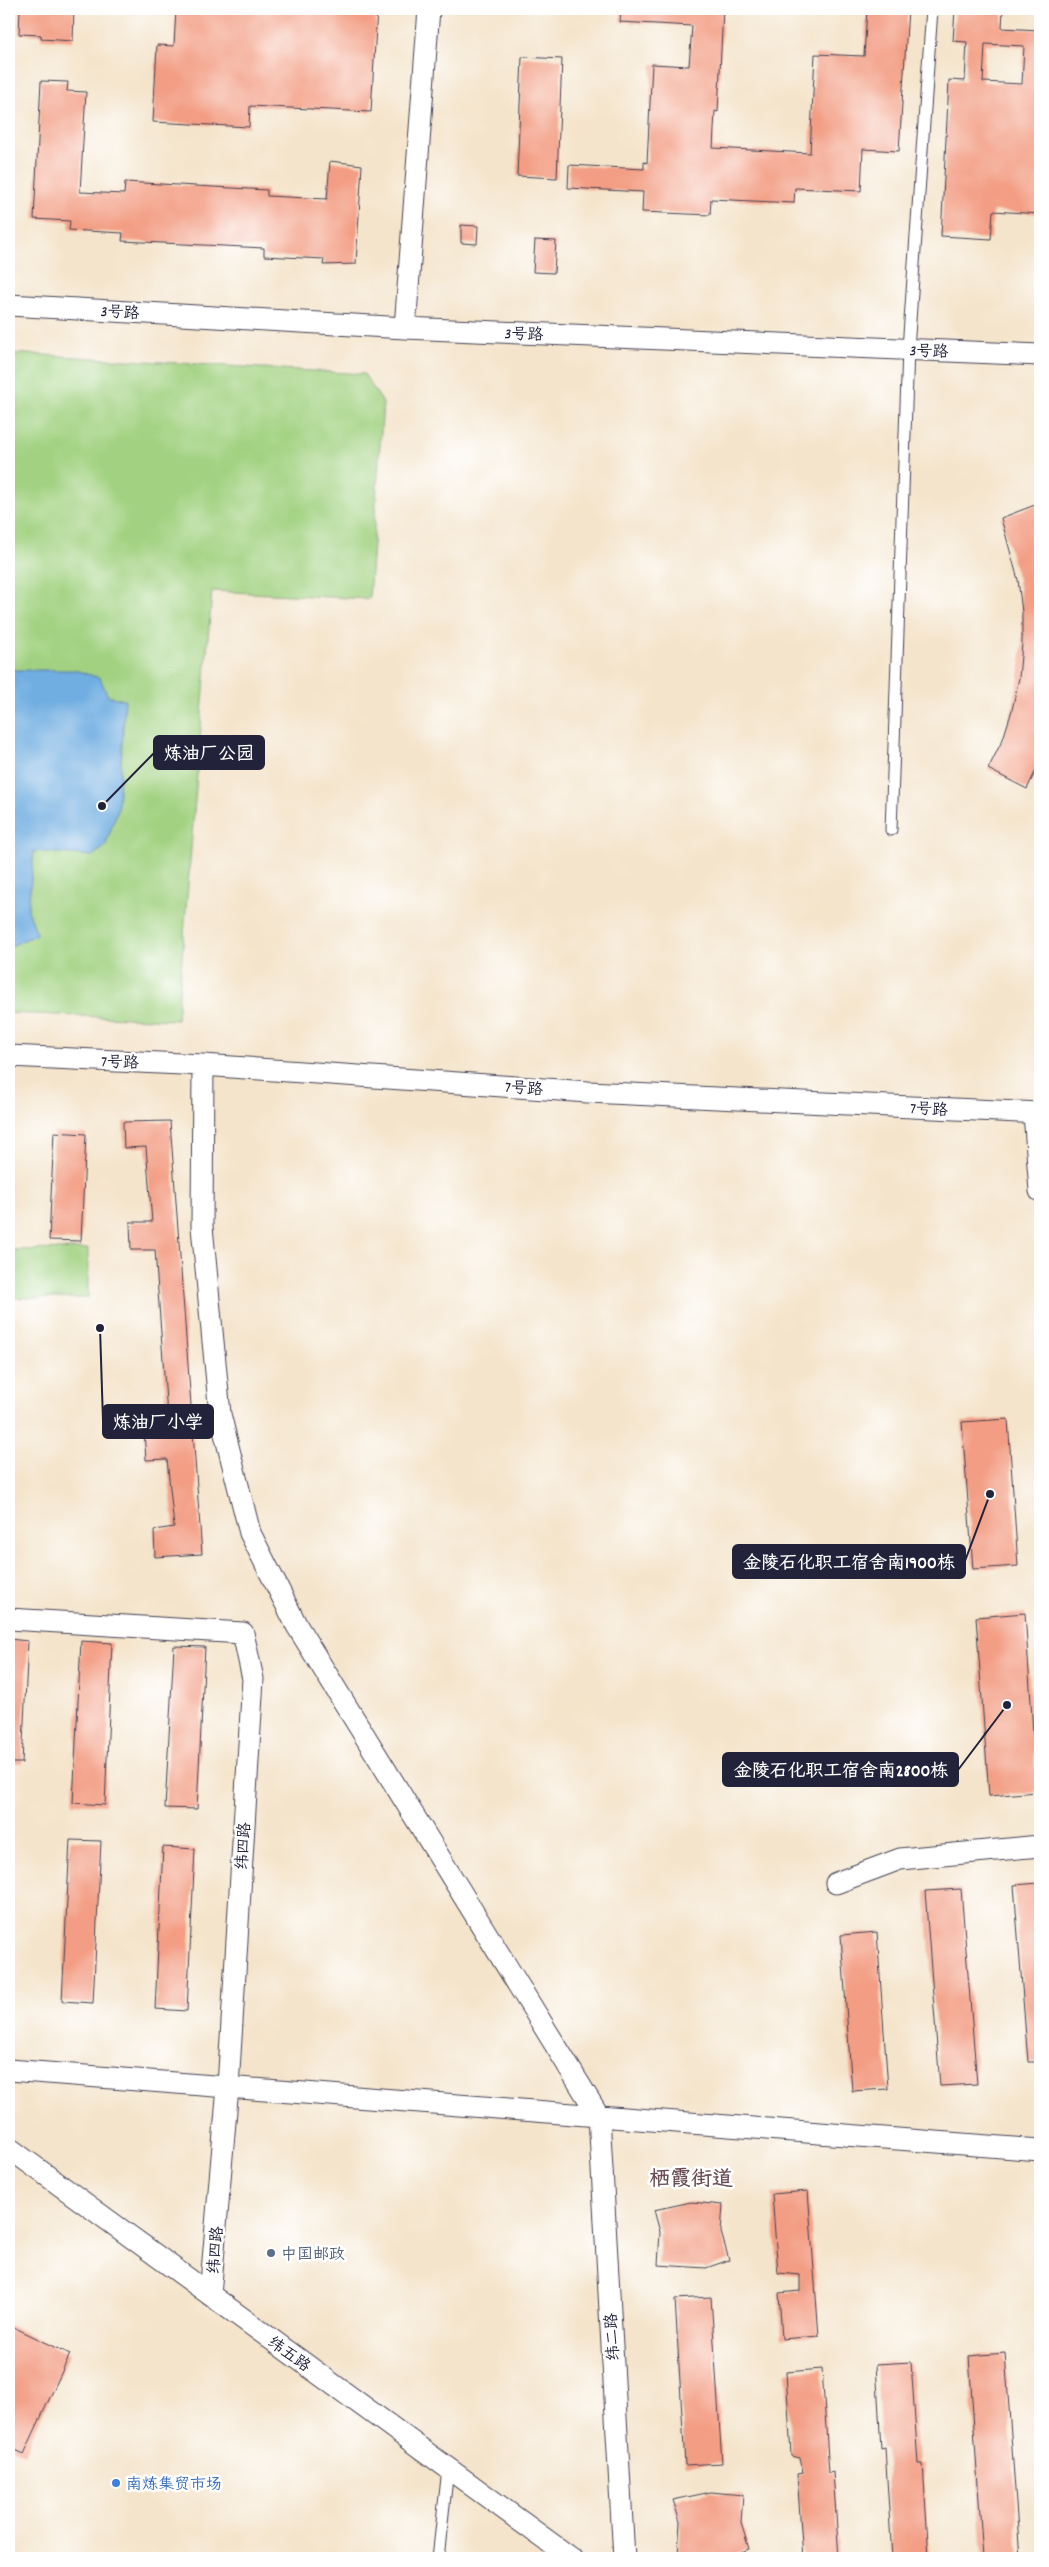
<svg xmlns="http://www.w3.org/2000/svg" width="1049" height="2567" font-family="Dekko,'LXGW WenKai TC',sans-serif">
	<rect width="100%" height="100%" fill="#fff"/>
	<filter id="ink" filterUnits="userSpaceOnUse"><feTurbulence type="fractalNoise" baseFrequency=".02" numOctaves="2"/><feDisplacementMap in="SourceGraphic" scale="10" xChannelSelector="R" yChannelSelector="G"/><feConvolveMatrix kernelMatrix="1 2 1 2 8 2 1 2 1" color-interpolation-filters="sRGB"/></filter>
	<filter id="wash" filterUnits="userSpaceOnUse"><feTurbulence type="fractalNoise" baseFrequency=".0096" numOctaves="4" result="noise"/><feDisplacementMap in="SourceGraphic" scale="20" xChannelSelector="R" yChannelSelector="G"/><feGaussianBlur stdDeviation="1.12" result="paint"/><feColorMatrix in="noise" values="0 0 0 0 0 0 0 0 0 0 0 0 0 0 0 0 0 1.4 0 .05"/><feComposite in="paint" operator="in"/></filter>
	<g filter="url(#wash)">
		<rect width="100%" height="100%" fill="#f4e4cb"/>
		<path fill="#a2d281" stroke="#627a5e" d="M9,353L364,374L383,403L369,599L212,591L177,1020L9,1013Z
			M88,1249V1298H9V1250Z"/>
		<path fill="#6fade1" stroke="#48688e" d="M9,670H75L100,678L108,696L125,700L118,809L105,847L92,856L34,851L28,910L37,934L9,947Z"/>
		<g id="blocks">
			<path fill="#f39e84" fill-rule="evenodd" d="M20,9H74L73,41L41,39V35L19,34Z
				M176,9H377L371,112L250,106L249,127L153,122L157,45L174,46Z
				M621,9H723L718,112L715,111L713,148L810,153L815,54L864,56L867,9H908L899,151L863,149L861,191L795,188L794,203L711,199L710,215L642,212L643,192L568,188L569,165L644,169V162L647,163L652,64L689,66L692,26L620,22Z
				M955,9H1003L1002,28L1040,30V214L993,211L991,239L941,236L949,80L965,81L967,42L953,41ZM985,44L1024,46L1022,84L983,82Z
				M522,57L562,59L557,178L517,176Z
				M41,81L68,82L67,91L86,92L80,192L124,194L125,182L267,190V196L327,199L330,161L362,165L356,264L323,265L324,259L264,256V248L122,241L123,233L69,230L70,221L34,219Z
				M461,225L478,226L477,244L461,243Z
				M535,240L556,241L554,273L533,272Z
				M1040,503V762L1027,789L988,769L1003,739L1012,710L1019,678L1022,644V612L1018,580L1001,518Z
				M170,1121L202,1554L155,1557L154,1530L174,1527L167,1459L146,1460L144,1432L168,1429L155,1250H131L130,1222H152L146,1147L124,1148L123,1122Z
				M54,1132L86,1134L81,1241L49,1240Z
				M1008,1419L1018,1566L973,1569L962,1422Z
				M1025,1613L1037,1792L989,1796L976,1617Z
				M9,1639L28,1641L22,1763H9Z
				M81,1641L112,1643L105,1805L73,1803Z
				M174,1646L205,1647L197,1809L165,1808Z
				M70,1840L101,1841L93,2003L62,2001Z
				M163,1847L195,1849L187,2011L155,2009Z
				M1040,1883V2062H1028L1014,1885Z
				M961,1889L977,2084L940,2086L925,1891Z
				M877,1932L888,2089L852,2091L841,1935Z
				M808,2191L819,2336L782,2339L779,2293L800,2291V2275L778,2273L772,2194Z
				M691,2202L723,2205L721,2232L729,2260L706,2268L658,2265L660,2232L654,2210Z
				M711,2297L722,2463L685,2465L675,2299Z
				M9,2325L70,2354L24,2454L9,2447Z
				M1005,2353L1020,2558H983L969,2356Z
				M911,2362L918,2464H923L929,2558H892L885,2448L881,2449L876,2364Z
				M822,2369L829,2473L833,2472L839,2558H803L797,2474L803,2473L800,2458L791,2456L786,2372Z
				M711,2492L743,2495L741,2523L749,2549L726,2558L678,2554L680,2522L673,2500Z"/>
		</g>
	</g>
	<g filter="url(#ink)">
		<use href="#blocks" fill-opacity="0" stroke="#423f51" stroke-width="1"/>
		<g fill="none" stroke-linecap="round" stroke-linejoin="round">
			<g stroke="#423f51" stroke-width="13">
				<path id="lane" d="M891,830L908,349L932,9
					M438,2558L448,2469"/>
			</g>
			<g stroke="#423f51" stroke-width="23">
				<path id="street" d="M9,305L405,328L1040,355
					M405,328L429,9
					M9,1056L203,1065L588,1092L1040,1113
					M1034,1113L1040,1191
					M9,1619L243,1633L253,1679L228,2087L210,2295
					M836,1883L900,1859L1040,1846
					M9,2070L599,2116L297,1626L250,1533L220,1414L202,1227L203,1065
					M9,2148L571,2558
					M624,2558L599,2116L1040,2150"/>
			</g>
			<use href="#lane" stroke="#fff" stroke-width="11"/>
			<use href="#street" stroke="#fff" stroke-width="21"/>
		</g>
	</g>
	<circle fill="#5c6f8a" stroke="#fff" stroke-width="2" cx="271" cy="2253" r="5"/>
	<circle fill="#3f7fe0" stroke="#fff" stroke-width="2" cx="116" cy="2483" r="5"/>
	<g text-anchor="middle" stroke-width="5" stroke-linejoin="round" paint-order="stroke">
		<g font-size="16" fill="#22223b" stroke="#fff">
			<text transform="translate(120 311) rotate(3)" y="6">3号路</text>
			<text transform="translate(524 333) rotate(2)" y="6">3号路</text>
			<text transform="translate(929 350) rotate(2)" y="6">3号路</text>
			<text transform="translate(120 1061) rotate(2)" y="6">7号路</text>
			<text transform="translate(524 1087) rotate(4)" y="6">7号路</text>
			<text transform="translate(929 1108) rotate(3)" y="6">7号路</text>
			<text transform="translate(242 1846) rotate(-86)" y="6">纬四路</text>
			<text transform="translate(214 2250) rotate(-85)" y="6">纬四路</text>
			<text transform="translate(611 2337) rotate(-93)" y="6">纬二路</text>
			<text transform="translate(290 2353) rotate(36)" y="6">纬五路</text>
		</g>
		<g font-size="16" fill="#4e5e75" stroke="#fff" text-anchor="start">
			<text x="281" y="2259">中国邮政</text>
		</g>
		<g font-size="16" fill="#366cbe" stroke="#fff" text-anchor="start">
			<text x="126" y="2489">南炼集贸市场</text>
		</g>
		<g font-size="21" font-weight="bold" fill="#6b4d55" stroke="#fff">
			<text x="691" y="2185">栖霞街道</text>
		</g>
	</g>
	<path fill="none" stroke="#22223b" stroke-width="2" d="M102 806L154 753M100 1328L103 1421M990 1494L965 1561M1007 1705L958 1770"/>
	<g fill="#22223b" stroke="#fff" stroke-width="2">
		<circle cx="102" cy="806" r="5"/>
		<circle cx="100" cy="1328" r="5"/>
		<circle cx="990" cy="1494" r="5"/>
		<circle cx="1007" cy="1705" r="5"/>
	</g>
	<g fill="#22223b" stroke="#22223b" stroke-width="2">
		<rect x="154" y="736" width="110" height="33" rx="5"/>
		<rect x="103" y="1405" width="110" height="33" rx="5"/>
		<rect x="733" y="1545" width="232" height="33" rx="5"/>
		<rect x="723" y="1753" width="235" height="33" rx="5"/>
	</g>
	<g font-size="18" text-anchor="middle" font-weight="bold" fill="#fff">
		<text x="209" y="759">炼油厂公园</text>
		<text x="158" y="1428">炼油厂小学</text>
		<text x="849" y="1568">金陵石化职工宿舍南1900栋</text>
		<text x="841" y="1776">金陵石化职工宿舍南2800栋</text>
	</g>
	<rect width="1049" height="2567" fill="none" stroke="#fff" stroke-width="30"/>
</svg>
